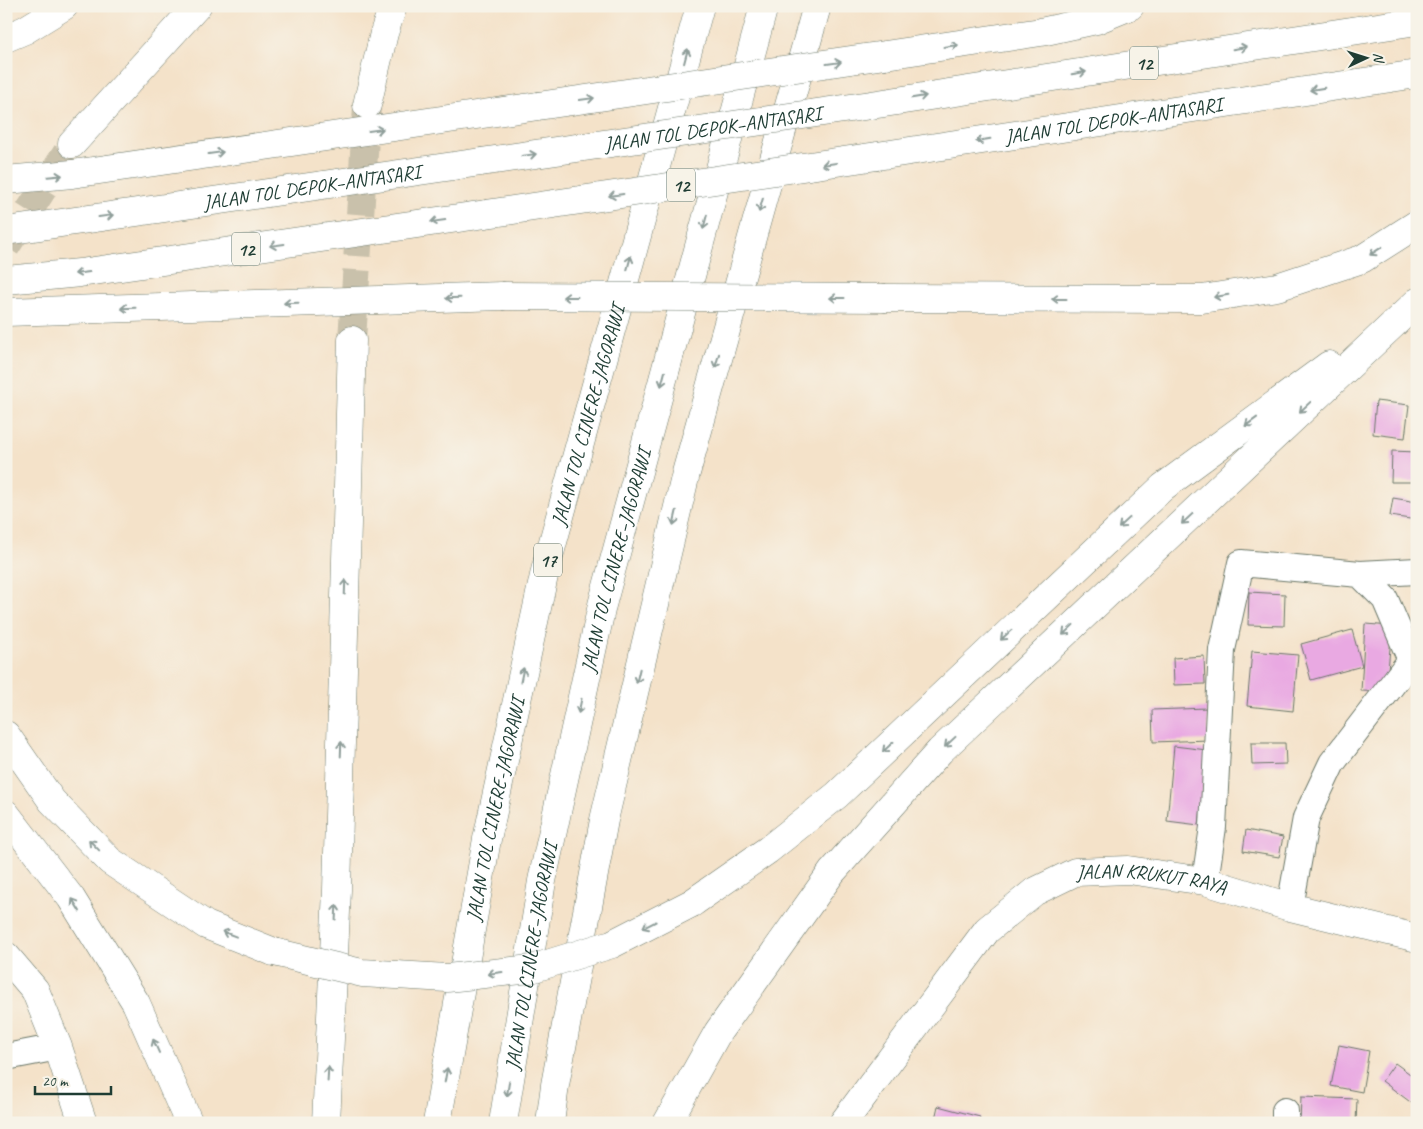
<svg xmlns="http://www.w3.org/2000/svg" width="1423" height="1129" font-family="Caveat,sans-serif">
	<rect width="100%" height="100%" fill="#f7f3e8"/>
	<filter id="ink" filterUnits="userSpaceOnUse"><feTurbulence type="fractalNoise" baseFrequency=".02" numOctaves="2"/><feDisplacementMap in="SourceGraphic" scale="10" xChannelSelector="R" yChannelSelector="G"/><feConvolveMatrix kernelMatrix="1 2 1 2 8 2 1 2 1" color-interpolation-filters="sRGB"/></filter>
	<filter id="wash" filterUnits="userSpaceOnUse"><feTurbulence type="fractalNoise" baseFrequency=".0096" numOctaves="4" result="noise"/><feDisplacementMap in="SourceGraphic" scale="20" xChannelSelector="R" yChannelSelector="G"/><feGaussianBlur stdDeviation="1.12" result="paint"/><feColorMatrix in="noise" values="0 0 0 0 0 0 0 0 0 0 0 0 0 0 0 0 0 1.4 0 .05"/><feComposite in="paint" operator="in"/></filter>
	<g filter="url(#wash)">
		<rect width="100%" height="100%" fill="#f4e2c9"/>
		<g id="blocks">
			<path fill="#e9a9e2" d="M1376,401L1409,405L1405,438L1373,434Z
				M1392,451L1417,452V482H1391Z
				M1393,498L1417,502V520L1390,516Z
				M1249,592L1285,594L1284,626L1248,625Z
				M1365,624L1392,626L1386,692L1361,691Z
				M1352,630L1362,666L1311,680L1301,644Z
				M1252,651L1298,655L1293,711L1247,706Z
				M1204,656L1205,684L1174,685L1173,658Z
				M1207,708L1209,740L1153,742L1152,710Z
				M1251,743H1285L1286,764L1252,765Z
				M1174,746L1207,750L1199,825L1167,821Z
				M1246,830L1283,837L1279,857L1243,851Z
				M1339,1045L1369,1051L1362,1092L1331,1086Z
				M1395,1063L1417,1079V1107L1382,1081Z
				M1301,1097L1357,1099L1356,1123H1300Z
				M938,1106L980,1117L979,1123H934Z"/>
		</g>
	</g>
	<g filter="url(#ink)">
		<use href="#blocks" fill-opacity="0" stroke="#6a7768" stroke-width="1"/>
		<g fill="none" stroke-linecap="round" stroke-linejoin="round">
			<path stroke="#c9c1ab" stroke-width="28" stroke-dasharray="28 14" stroke-linecap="butt" d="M6,247L72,144
				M352,340L367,107"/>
			<g stroke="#6a7768" stroke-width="28">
				<path id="street" d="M1360,574L1417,571
					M1205,881L1213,827L1222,650L1241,563L1360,574L1385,599L1411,660
					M1290,907L1306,818L1332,763L1411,660L1417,649
					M6,1057L58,1047
					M1285,1111V1123"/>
			</g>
			<g stroke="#6a7768" stroke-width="29">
				<g id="secondary">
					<path d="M6,956L35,990L58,1047L83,1123"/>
					<path id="s1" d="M843,1123L987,930L1034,892L1075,872L1128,870L1205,881L1290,907L1417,938"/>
				</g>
			</g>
			<g stroke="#6a7768" stroke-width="29">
				<g id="highway">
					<path d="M6,38L25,30L64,6"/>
					<path d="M885,55L1041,32L1096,20L1130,6"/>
					<path d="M367,105L384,33L393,6"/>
					<path d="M871,105L1417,21"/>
					<path d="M72,144L197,6"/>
					<path id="s2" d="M877,156L1417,74"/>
					<path d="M6,180L72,174L538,106"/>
					<path id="s3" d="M6,231L481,162"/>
					<path d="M6,280L80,273L486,214"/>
					<path d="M886,298L1202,299L1277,287L1362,259L1417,224"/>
					<path d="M6,312L502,296"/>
					<path d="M6,735L52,801L110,861L206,925L274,952"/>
					<path d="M6,814L71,898L136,1003L189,1123"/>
					<path d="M692,903L768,850L837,795L1163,487L1329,365"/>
					<path d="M326,1123L337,890L352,340"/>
					<path id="s4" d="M437,1123L487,839L545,571L700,6"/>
					<path id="s5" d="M503,1123L542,881L602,605L764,6"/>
					<path d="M550,1123L555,1085L604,820L686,473L817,6"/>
					<path d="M667,1123L718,1032L832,872L940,751L1417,302"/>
				</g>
			</g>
			<use href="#street" stroke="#fff" stroke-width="26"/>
			<use href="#secondary" stroke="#fff" stroke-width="28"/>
			<use href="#highway" stroke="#fff" stroke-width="28"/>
			<g stroke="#6a7768" stroke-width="29" stroke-linecap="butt">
				<g id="highway-bridge">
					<path d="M538,106L885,55"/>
					<path id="s6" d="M481,162L871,105"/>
					<path d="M486,214L877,156"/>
					<path d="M502,296L886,298"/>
					<path d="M274,952L362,973L447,978L531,969L612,944L692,903"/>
				</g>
			</g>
			<use href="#highway-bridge" stroke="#fff" stroke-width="28"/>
		</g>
		<defs><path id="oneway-shaft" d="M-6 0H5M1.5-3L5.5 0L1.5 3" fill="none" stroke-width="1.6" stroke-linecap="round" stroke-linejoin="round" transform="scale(1.25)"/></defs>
		<g stroke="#8f9e9a">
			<use href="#oneway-shaft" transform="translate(951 46) rotate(-8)"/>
			<use href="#oneway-shaft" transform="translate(1240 48) rotate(-9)"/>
			<use href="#oneway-shaft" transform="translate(686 56) rotate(-75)"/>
			<use href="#oneway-shaft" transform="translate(834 63) rotate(-8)"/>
			<use href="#oneway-shaft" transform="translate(1079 73) rotate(-9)"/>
			<use href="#oneway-shaft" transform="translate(1317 89) rotate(171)"/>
			<use href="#oneway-shaft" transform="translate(919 97) rotate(-9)"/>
			<use href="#oneway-shaft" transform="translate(587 99) rotate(-8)"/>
			<use href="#oneway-shaft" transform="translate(376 130) rotate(-8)"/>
			<use href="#oneway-shaft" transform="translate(983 140) rotate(171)"/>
			<use href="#oneway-shaft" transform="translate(216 153) rotate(-8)"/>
			<use href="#oneway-shaft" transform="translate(529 155) rotate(-8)"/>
			<use href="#oneway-shaft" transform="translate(829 164) rotate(172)"/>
			<use href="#oneway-shaft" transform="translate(55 176) rotate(-5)"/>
			<use href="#oneway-shaft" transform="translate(616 195) rotate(172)"/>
			<use href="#oneway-shaft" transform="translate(761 205) rotate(106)"/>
			<use href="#oneway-shaft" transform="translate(106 216) rotate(-8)"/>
			<use href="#oneway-shaft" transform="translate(438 221) rotate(172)"/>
			<use href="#oneway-shaft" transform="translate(705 222) rotate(105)"/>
			<use href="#oneway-shaft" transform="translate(277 245) rotate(172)"/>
			<use href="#oneway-shaft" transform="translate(1376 251) rotate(147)"/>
			<use href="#oneway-shaft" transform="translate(629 263) rotate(-75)"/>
			<use href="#oneway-shaft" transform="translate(82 273) rotate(173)"/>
			<use href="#oneway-shaft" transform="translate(1221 296) rotate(171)"/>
			<use href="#oneway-shaft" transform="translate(570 297) rotate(-180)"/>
			<use href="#oneway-shaft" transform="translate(453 298) rotate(178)"/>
			<use href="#oneway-shaft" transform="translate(837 298) rotate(-180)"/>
			<use href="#oneway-shaft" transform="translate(1059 299) rotate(-180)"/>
			<use href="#oneway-shaft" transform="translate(291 303) rotate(178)"/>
			<use href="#oneway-shaft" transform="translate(128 308) rotate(178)"/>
			<use href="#oneway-shaft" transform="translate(717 361) rotate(106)"/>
			<use href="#oneway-shaft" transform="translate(663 379) rotate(105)"/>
			<use href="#oneway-shaft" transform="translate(1305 407) rotate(137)"/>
			<use href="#oneway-shaft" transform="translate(1251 422) rotate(144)"/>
			<use href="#oneway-shaft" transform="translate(675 518) rotate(103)"/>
			<use href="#oneway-shaft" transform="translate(1187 519) rotate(137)"/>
			<use href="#oneway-shaft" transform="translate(1124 523) rotate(137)"/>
			<use href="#oneway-shaft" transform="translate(345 587) rotate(-88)"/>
			<use href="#oneway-shaft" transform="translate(1068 630) rotate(137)"/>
			<use href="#oneway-shaft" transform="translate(1006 635) rotate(137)"/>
			<use href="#oneway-shaft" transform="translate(522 675) rotate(-78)"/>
			<use href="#oneway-shaft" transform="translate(638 676) rotate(103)"/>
			<use href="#oneway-shaft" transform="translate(580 706) rotate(102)"/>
			<use href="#oneway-shaft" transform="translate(950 742) rotate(137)"/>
			<use href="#oneway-shaft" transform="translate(888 747) rotate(137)"/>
			<use href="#oneway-shaft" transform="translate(341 749) rotate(-88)"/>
			<use href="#oneway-shaft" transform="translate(94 845) rotate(-134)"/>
			<use href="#oneway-shaft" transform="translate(76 905) rotate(-122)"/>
			<use href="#oneway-shaft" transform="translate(336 912) rotate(-87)"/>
			<use href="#oneway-shaft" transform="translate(649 925) rotate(153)"/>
			<use href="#oneway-shaft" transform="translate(229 934) rotate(-159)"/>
			<use href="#oneway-shaft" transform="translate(495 973) rotate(173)"/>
			<use href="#oneway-shaft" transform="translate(156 1046) rotate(-114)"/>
			<use href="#oneway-shaft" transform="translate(328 1074) rotate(-87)"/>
			<use href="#oneway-shaft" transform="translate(446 1075) rotate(-80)"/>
			<use href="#oneway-shaft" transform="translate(508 1089) rotate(99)"/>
		</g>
	</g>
	<g text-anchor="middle" stroke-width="4" stroke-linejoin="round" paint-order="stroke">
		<g fill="#f7f3e8" stroke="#60746a" stroke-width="1">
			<rect x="1130" y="46.5" width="28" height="33" rx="4"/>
			<rect x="667" y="168.5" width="28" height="33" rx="4"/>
			<rect x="232" y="232.5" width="28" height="33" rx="4"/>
			<rect x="534" y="543.5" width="28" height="33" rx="4"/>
		</g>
		<g font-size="19" font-weight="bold" fill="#1f3d34">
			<text x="1144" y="70">12</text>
			<text x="681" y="192">12</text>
			<text x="246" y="256">12</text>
			<text x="548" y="567">17</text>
		</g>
		<g font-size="20" fill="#1f3d34" stroke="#f7f3e8">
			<text dy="7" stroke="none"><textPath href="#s2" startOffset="239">JALAN TOL DEPOK–ANTASARI</textPath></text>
			<text dy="7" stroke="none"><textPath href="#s6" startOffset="234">JALAN TOL DEPOK–ANTASARI</textPath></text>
			<text dy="7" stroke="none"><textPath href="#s3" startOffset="309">JALAN TOL DEPOK–ANTASARI</textPath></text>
			<text dy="7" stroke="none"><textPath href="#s4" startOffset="724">JALAN TOL CINERE-JAGORAWI</textPath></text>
			<text dy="7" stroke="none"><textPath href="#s5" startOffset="574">JALAN TOL CINERE–JAGORAWI</textPath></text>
			<text dy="7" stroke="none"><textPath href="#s4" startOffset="319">JALAN TOL CINERE-JAGORAWI</textPath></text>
			<text dy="7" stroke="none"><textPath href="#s1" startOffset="424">JALAN KRUKUT RAYA</textPath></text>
			<text dy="7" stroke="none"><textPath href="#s5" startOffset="169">JALAN TOL CINERE–JAGORAWI</textPath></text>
		</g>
	</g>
	<rect width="1423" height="1129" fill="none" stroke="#f7f3e8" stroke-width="25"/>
	<g transform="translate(1366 58) rotate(86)" stroke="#f7f3e8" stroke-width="4" paint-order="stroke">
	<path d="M0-4L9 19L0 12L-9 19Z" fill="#1f3d34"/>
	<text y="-8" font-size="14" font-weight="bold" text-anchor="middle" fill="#1f3d34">N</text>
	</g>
	<path d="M35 1086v8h76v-8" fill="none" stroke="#1f3d34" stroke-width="2.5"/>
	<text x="42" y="1086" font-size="15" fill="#1f3d34" stroke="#f7f3e8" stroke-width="4" paint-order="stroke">20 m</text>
</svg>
